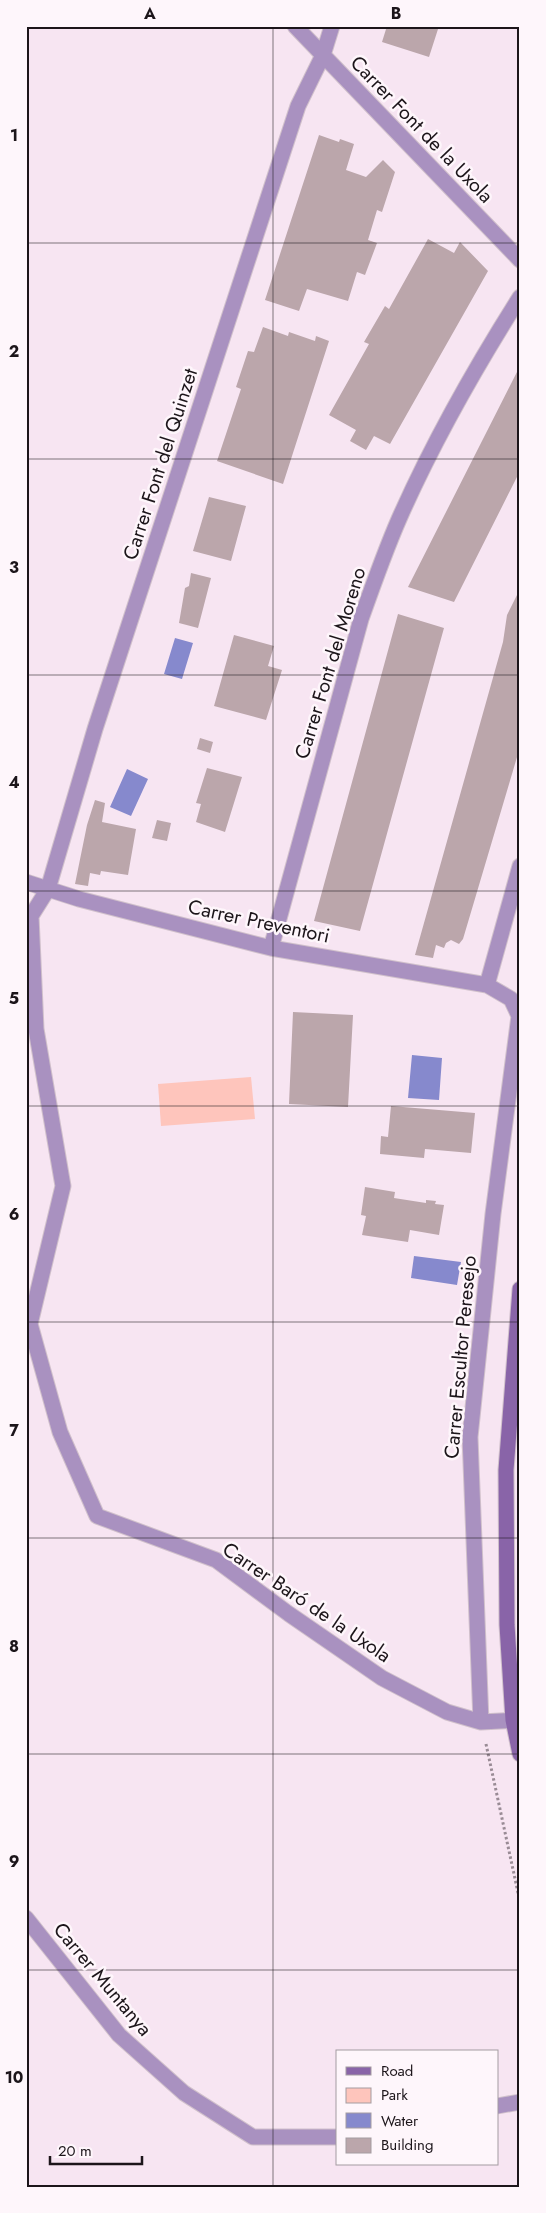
<svg xmlns="http://www.w3.org/2000/svg" width="546" height="2213" font-family="Jost,sans-serif">
	<rect width="100%" height="100%" fill="#f7e5f2"/>
	<path fill="#fec5bc" d="M251,1077L255,1119L161,1126L158,1084Z"/>
	<path fill="#8689cd" d="M175,638L193,643L182,679L164,674Z
		M127,769L148,779L131,816L110,807Z
		M412,1055L442,1058L439,1100L408,1098Z
		M414,1256L461,1262L457,1285L411,1278Z"/>
	<path fill="#bba6ab" d="M387,26H439L429,57L382,42Z
		M319,135L339,142L340,139L354,144L346,170L366,177L383,160L395,172L382,212L377,210L368,240L377,243L365,275L357,272L348,301L307,289L299,311L265,300Z
		M428,239L454,253L460,242L488,271L390,444L374,436L366,450L350,441L356,430L329,415L369,344L364,342L385,306L389,309Z
		M263,327L288,336L289,332L315,341L316,336L329,341L283,484L217,461L241,389L236,387L248,351L254,352Z
		M520,366V471L454,602L408,587Z
		M209,497L246,506L231,561L193,551Z
		M191,573L211,578L198,628L179,623L185,588L189,586Z
		M520,589V747L463,939L459,944L451,940L446,943L444,948L436,945L433,958L415,955L503,642L507,615Z
		M398,614L444,628L360,931L314,921Z
		M234,635L274,646L268,666L282,670L266,720L214,706Z
		M200,738L213,742L210,753L197,749Z
		M207,768L242,777L225,832L196,822L201,804L196,803Z
		M95,800L105,803L102,822L136,829L128,875L101,871L100,875L90,873L88,886L75,884L87,825Z
		M157,820L171,823L167,841L152,838Z
		M293,1012L353,1015L348,1107L289,1104Z
		M391,1106L475,1113L471,1153L425,1149L424,1158L380,1154L381,1136L388,1137Z
		M365,1187L395,1192L394,1198L426,1203V1200L436,1201L435,1204L444,1205L439,1235L410,1230L408,1242L362,1235L366,1216L361,1215Z"/>
	<g fill="none" stroke-linecap="round" stroke-linejoin="round">
		<g stroke="#d0c0cb" stroke-width="17">
			<path id="street" d="M295,26L520,260
				M332,26L323,55L298,106L95,729L48,889L31,916L36,1029L63,1186L30,1324L60,1432L97,1516L216,1560L289,1614L382,1678L447,1712L481,1722L520,1720
				M26,882L79,899L271,948L487,985L511,999L519,1016L493,1214L470,1437L481,1722
				M271,948L361,619C373,585 385,551 399,519C433,442 475,368 520,297
				M487,985L520,866
				M26,1918L119,2035L184,2093L253,2137H337
				M497,2106L520,2102"/>
		</g>
		<g stroke="#d0c0cb" stroke-width="17">
			<path id="secondary" d="M520,1289L506,1470L507,1625L513,1720L520,1754"/>
		</g>
		<path stroke="#998b95" stroke-width="3" stroke-dasharray="2.5 2.5" stroke-linecap="butt" d="M486,1744L520,1902"/>
		<use href="#street" stroke="#a991c0" stroke-width="15"/>
		<use href="#secondary" stroke="#8964a8" stroke-width="15"/>
	</g>
	<path fill="none" stroke="#1c151a" stroke-width="1" stroke-opacity="0.55" d="M273,26V2187M26,243H520M26,459H520M26,675H520M26,891H520M26,1106H520M26,1322H520M26,1538H520M26,1754H520M26,1970H520"/>
	<g text-anchor="middle" stroke-width="5" stroke-linejoin="round" paint-order="stroke">
		<g font-size="20" fill="#1c151a" stroke="#fef6fb">
			<text transform="translate(422 129) rotate(46)" y="7">Carrer Font de la Uxola</text>
			<text transform="translate(160 464) rotate(-72)" y="7">Carrer Font del Quinzet</text>
			<text transform="translate(330 663) rotate(-73)" y="7">Carrer Font del Moreno</text>
			<text transform="translate(259 921) rotate(12)" y="7">Carrer Preventori</text>
			<text transform="translate(460 1357) rotate(-85)" y="7">Carrer Escultor Peresejo</text>
			<text transform="translate(307 1602) rotate(34)" y="7">Carrer Baró de la Uxola</text>
			<text transform="translate(103 1979) rotate(50)" y="7">Carrer Muntanya</text>
		</g>
	</g>
	<rect width="546" height="2213" fill="none" stroke="#fef6fb" stroke-width="55"/>
	<rect x="336" y="2050" width="162" height="115" fill="#fef6fb" stroke="#a49ca1"/>
	<rect x="346" y="2067" width="25" height="8" fill="#8964a8" stroke="#a49ca1"/>
	<text x="381" y="2076" font-size="15" fill="#1c151a">Road</text>
	<rect x="346" y="2088" width="25" height="15" fill="#fec5bc" stroke="#a49ca1"/>
	<text x="381" y="2100" font-size="15" fill="#1c151a">Park</text>
	<rect x="346" y="2113" width="25" height="15" fill="#8689cd" stroke="#a49ca1"/>
	<text x="381" y="2126" font-size="15" fill="#1c151a">Water</text>
	<rect x="346" y="2138" width="25" height="15" fill="#bba6ab" stroke="#a49ca1"/>
	<text x="381" y="2150" font-size="15" fill="#1c151a">Building</text>
	<path d="M50 2156v8h92v-8" fill="none" stroke="#1c151a" stroke-width="2.5"/>
	<text x="58" y="2156" font-size="15" fill="#1c151a" stroke="#fef6fb" stroke-width="4" paint-order="stroke">20 m</text>
	<rect x="28" y="28" width="490" height="2158" fill="none" stroke="#1c151a" stroke-width="2"/>
	<g font-size="16" text-anchor="middle" font-weight="bold" fill="#1c151a">
		<text x="150" y="19">A</text>
		<text x="396" y="19">B</text>
		<text x="14" y="141">1</text>
		<text x="14" y="357">2</text>
		<text x="14" y="573">3</text>
		<text x="14" y="788">4</text>
		<text x="14" y="1004">5</text>
		<text x="14" y="1220">6</text>
		<text x="14" y="1436">7</text>
		<text x="14" y="1652">8</text>
		<text x="14" y="1867">9</text>
		<text x="14" y="2083">10</text>
	</g>
</svg>
